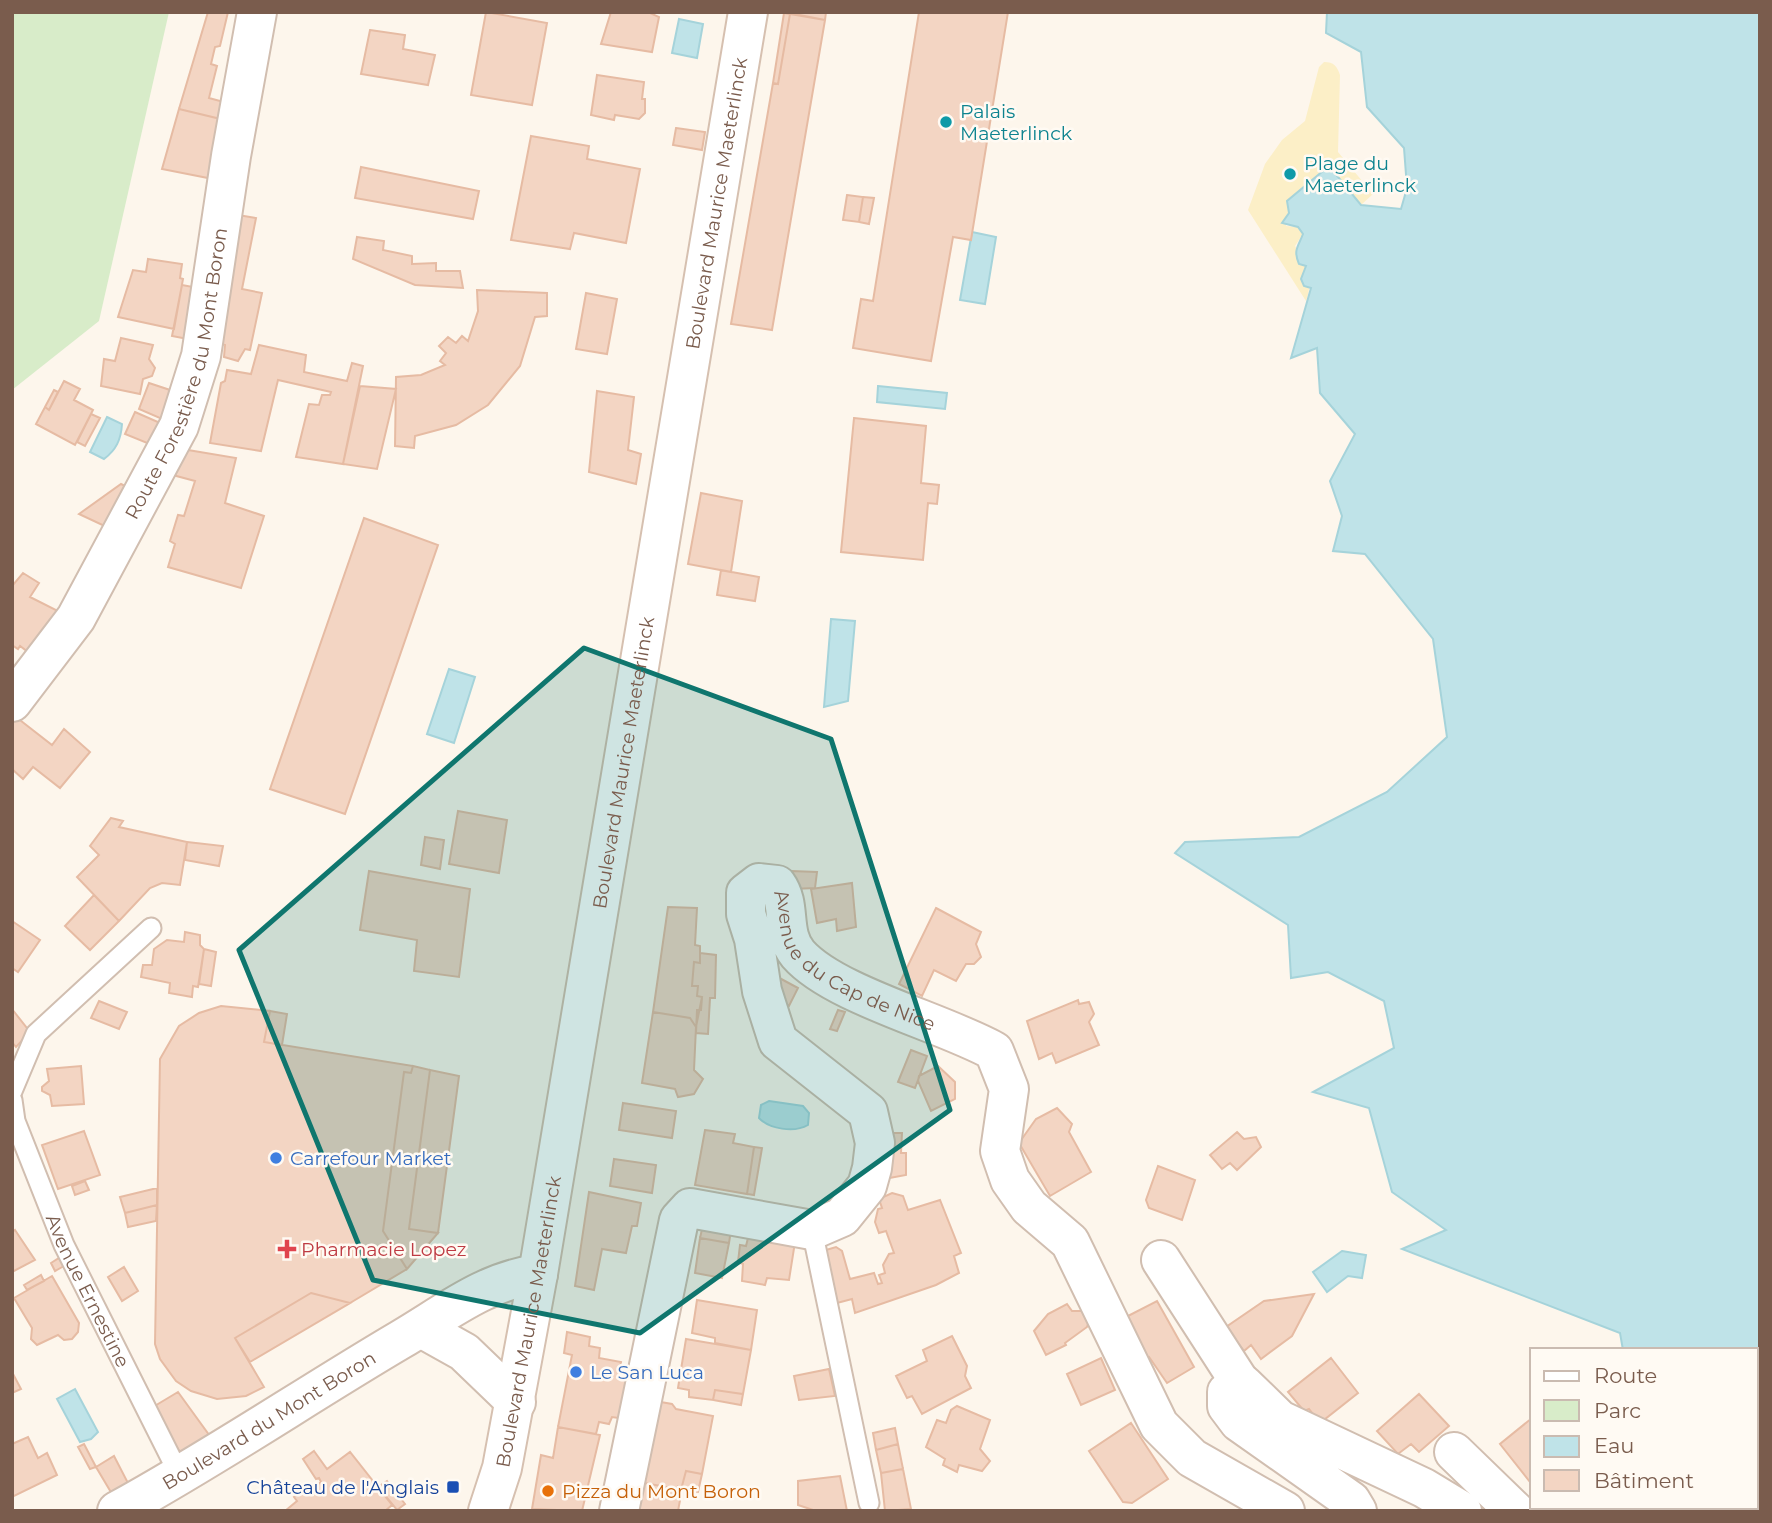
<svg xmlns="http://www.w3.org/2000/svg" width="1772" height="1523" font-family="Montserrat,sans-serif">
	<rect width="100%" height="100%" fill="#fdf6ec"/>
	<path fill="#d8ecc9" d="M12,12H169L99,321L12,390Z"/>
	<path fill="#fcefc7" d="M1324,62C1334,62 1337,66 1340,75L1338,152L1373,194L1361,205L1289,213L1286,226L1298,227L1303,234L1295,246C1306,265 1314,280 1306,301L1248,210L1265,164L1282,140L1305,121L1319,67Z"/>
	<path fill="#bfe3e8" stroke="#a5d3da" stroke-width="2" d="M1327,12H1760V1511H1676L1679,1507H1756V1350H1623L1620,1333L1402,1249L1446,1230L1392,1192L1369,1108L1313,1092L1394,1048L1384,1001L1328,972L1291,978L1288,925L1175,853L1185,842L1299,837L1387,792L1447,737L1433,639L1365,554L1333,551L1342,516L1330,481L1355,434L1320,393L1317,348L1291,358L1311,288L1304,286L1301,279L1306,266L1299,264C1293,250 1298,247 1303,234L1298,227L1282,223L1289,213L1287,201L1329,166L1361,205L1401,209L1407,188L1404,148L1367,107L1361,52L1326,33Z
		M679,19L703,24L697,58L672,53Z
		M972,232L996,237L985,304L960,300Z
		M878,386L947,393L945,409L877,402Z
		M107,417L122,424C121,440 116,450 104,459L90,452Z
		M831,619L855,621L848,701L824,707Z
		M449,669L475,677L454,743L427,734Z
		M769,1101L803,1106L809,1113L808,1125C794,1133 769,1129 759,1118L761,1105Z
		M1342,1251L1366,1255L1362,1278L1348,1276L1327,1292L1313,1272Z
		M75,1389L98,1432L91,1439L80,1442L57,1399Z"/>
	<path fill="#f3d5c3" stroke="#e6bba3" stroke-width="2" d="M208,12H228L220,46L215,47L211,64L217,66L209,98L235,105L225,120L179,109Z
		M486,12L547,23L532,105L471,95Z
		M611,12H648L659,17L652,52L601,44Z
		M784,12H826L825,20Z
		M919,12H1008L971,240L953,237L931,361L853,348L861,299L873,301Z
		M784,13L790,14L778,84L773,83Z
		M790,14L825,20L772,330L731,324L773,83L778,84Z
		M370,30L405,35L403,49L435,55L428,85L361,74Z
		M597,75L644,82L642,99H645V113L639,119L615,115L614,120L591,115Z
		M179,109L225,120L213,179L162,169Z
		M676,128L705,132L702,150L673,145Z
		M531,136L589,146L587,159L640,169L626,243L574,233L570,249L511,240Z
		M361,167L479,191L473,219L355,198Z
		M847,195L863,197L859,222L843,220Z
		M863,197L874,198L869,224L859,222Z
		M238,215L256,218L242,289L262,293L250,350L245,349L238,361L224,357L225,345L221,344Z
		M357,237L384,241L383,250L412,256V264L436,263V271H460L463,288L415,285L353,259Z
		M148,259L182,264L180,278L183,279L174,329L118,317L133,270L146,272Z
		M182,285L193,287V340L172,336Z
		M477,290L547,293V316L535,317L520,366L488,405L456,425L415,436L414,448L395,446L396,377L421,375L445,365L440,361L446,353L439,346L448,337L456,343L462,336L468,341L478,311Z
		M586,293L617,299L607,354L576,349Z
		M121,338L153,345L149,359L155,368L152,376L143,379L140,394L101,386L104,359L115,361Z
		M259,345L306,355L304,372L347,381L352,363L363,366L343,464L296,457L309,404L319,405L322,395H330L331,392L278,380L261,451L210,443L221,383L225,381L227,370L251,374Z
		M64,381L80,389L74,400L93,410L75,445L36,424L45,407L49,410Z
		M149,383L179,393L169,422L139,409Z
		M360,386L396,389L377,469L343,464Z
		M54,390L58,392L49,410L45,407Z
		M597,391L634,397L628,450L641,454L636,484L589,472Z
		M135,412L167,426L157,447L125,434Z
		M91,414L100,418L85,446L77,442Z
		M854,418L926,426L921,483L939,485L937,504L928,503L923,560L841,552Z
		M182,449L236,458L225,503L264,516L241,588L168,567L175,544L170,541L178,515L184,516L195,481L169,474Z
		M121,484L135,491L113,530L79,514Z
		M701,493L742,501L731,572L688,564Z
		M364,518L438,545L345,814L270,789Z
		M721,570L759,577L755,601L717,595Z
		M23,573L39,583L30,597L62,613L32,655L20,646L18,649L12,645V586Z
		M16,717L52,745L64,729L90,752L60,788L33,767L23,779L12,769V722Z
		M458,811L507,820L499,873L449,864Z
		M111,818L123,821L119,827L187,842L180,885L162,883L150,888L119,921L77,877L99,855L90,846Z
		M425,837L444,840L440,869L421,865Z
		M187,842L223,846L219,866L185,860Z
		M369,871L470,889L459,977L414,971L417,940L360,930Z
		M791,871L817,872L815,888L792,889Z
		M852,883L856,927L837,931L836,919L817,923L811,889Z
		M94,895L119,921L90,950L65,926Z
		M668,907L697,908L695,945L700,946V963L694,962L692,986H698L697,996L702,997L696,1027L690,1018L653,1012Z
		M936,908L981,932L976,944L981,957L974,964H966L956,981L934,970L922,996L899,984Z
		M12,921L40,940L18,972L12,968Z
		M185,932L200,935V945L204,949L198,987L193,986L192,997L169,993L170,983L141,977L143,965H152L154,949L167,940L184,942Z
		M204,949L216,952L211,986L199,984Z
		M700,953L716,955L715,998H710L708,1034L696,1033L697,1010H701L702,997L697,996L698,986H692L694,962L700,963Z
		M772,974L798,988L789,1006L767,994Z
		M1078,1000L1079,1004L1089,1002L1094,1014L1089,1022L1099,1045L1056,1063L1052,1053L1039,1059L1027,1021Z
		M99,1001L127,1012L119,1029L91,1018Z
		M221,1006L270,1011L264,1042L413,1066L411,1073L404,1072L383,1231L407,1269L350,1303L311,1293L235,1338L264,1387L246,1396L217,1399L191,1391L176,1381L160,1359L155,1344L160,1059L179,1026L199,1013Z
		M12,1009L30,1032L16,1047L12,1042Z
		M838,1010L845,1012L837,1031L830,1029Z
		M270,1011L287,1014L282,1045L264,1042Z
		M653,1012L690,1018L696,1027L694,1070L703,1079L694,1094L678,1097L675,1089L642,1083Z
		M911,1050L927,1056L915,1088L898,1082Z
		M81,1066L84,1104L52,1106L50,1095L42,1091V1087L49,1081L47,1069Z
		M413,1066L430,1070L409,1229L438,1233L407,1269L383,1231L404,1072L411,1073Z
		M938,1066L955,1082V1099L931,1111L918,1081L919,1076Z
		M430,1070L459,1076L438,1233L409,1229Z
		M623,1103L676,1111L672,1138L619,1130Z
		M1057,1108L1072,1124L1069,1132L1091,1172L1050,1196L1019,1143L1036,1119Z
		M705,1130L735,1134L733,1143L754,1147L747,1194L695,1185Z
		M84,1131L100,1175L58,1189L42,1145Z
		M1237,1132L1244,1139L1256,1137L1261,1147L1237,1170L1230,1163L1222,1169L1210,1155Z
		M886,1133H902L901,1153H906V1175L884,1179Z
		M754,1147L762,1148L754,1195L747,1194Z
		M614,1159L656,1165L652,1193L610,1186Z
		M1158,1166L1195,1180L1182,1220L1149,1208L1146,1200Z
		M85,1181L89,1190L75,1195L72,1186Z
		M157,1188V1205L125,1213L120,1197Z
		M589,1192L641,1203L637,1226H632L626,1253L602,1249L594,1290L575,1286Z
		M892,1193L903,1196L908,1210L940,1200L961,1253L954,1256L959,1273L936,1285L855,1313L852,1299L837,1303L826,1250L836,1247L842,1251L850,1279L874,1273L878,1284L882,1283L879,1275L885,1273L883,1265L889,1254L894,1253L886,1231L879,1233L875,1222L878,1209L882,1208L879,1199Z
		M157,1205L156,1221L128,1227L125,1213Z
		M703,1225L731,1230L729,1243L700,1238Z
		M15,1230L35,1260L12,1272V1232Z
		M749,1234L795,1242L789,1280L767,1278L765,1285L742,1281L743,1264L738,1262L740,1245L746,1246Z
		M700,1238L729,1243L722,1278L695,1273Z
		M59,1258L64,1266L55,1271L51,1263Z
		M124,1267L138,1291L122,1301L108,1277Z
		M41,1275L44,1281L27,1290L24,1285Z
		M52,1276L79,1323L78,1332L72,1339L64,1340L58,1335L37,1345L31,1339L32,1328L14,1298Z
		M311,1293L350,1303L250,1362L235,1338Z
		M1314,1294L1292,1336L1261,1359L1251,1345L1244,1351L1226,1327L1264,1301Z
		M697,1300L757,1310L751,1350L715,1343V1338L692,1333Z
		M1157,1301L1194,1367L1167,1383L1149,1357L1146,1358L1126,1317Z
		M1067,1304L1072,1311H1083L1089,1321L1087,1327L1065,1343L1066,1345L1046,1355L1034,1331L1048,1314Z
		M567,1332L590,1337L589,1346L600,1348L599,1358L621,1362L620,1368L634,1370L626,1419L612,1417L609,1424L599,1422L596,1434L558,1427L572,1355L564,1353Z
		M952,1336L967,1366L965,1376L971,1388L922,1414L912,1396L907,1398L896,1376L927,1361L923,1350Z
		M686,1339L751,1350L743,1394L715,1390L713,1400L689,1397V1390L678,1388Z
		M1101,1358L1115,1390L1081,1405L1067,1374Z
		M1331,1358L1358,1393L1320,1423L1309,1409L1304,1411L1288,1392Z
		M829,1369L835,1396L799,1400L794,1376Z
		M12,1372L21,1389L12,1393Z
		M715,1390L743,1394L741,1405L713,1400Z
		M178,1392L212,1439L182,1456L153,1407Z
		M1419,1394L1449,1426L1419,1452L1411,1444L1398,1454L1377,1431Z
		M655,1401L672,1404L676,1409L713,1416L702,1474L686,1471L682,1486H678L677,1489L639,1482Z
		M957,1406L990,1420L980,1449L990,1461L982,1471L959,1465L957,1472L943,1465L945,1459L926,1447L937,1420L946,1423L951,1410Z
		M1532,1418V1481L1530,1482L1500,1444Z
		M1131,1423L1168,1479L1132,1503L1123,1502L1089,1451Z
		M558,1427L600,1435L582,1511L532,1509L541,1455L553,1458Z
		M895,1428L898,1444L876,1450L873,1433Z
		M28,1437L38,1458L47,1453L57,1475L12,1497V1444Z
		M84,1444L96,1467L90,1469L78,1447Z
		M898,1444L903,1469L881,1473L876,1450Z
		M314,1451L327,1469L350,1452L392,1505L385,1511H285L297,1501L294,1497L308,1486L311,1490L321,1482L319,1478L316,1479L303,1459Z
		M114,1456L129,1485L112,1494L96,1467Z
		M903,1469L911,1509L885,1511L881,1473Z
		M686,1471L702,1474L698,1492L677,1489L678,1486H682Z
		M840,1476L847,1511H816L798,1505V1481Z
		M387,1481L405,1504L397,1510L378,1487Z
		M639,1482L677,1489L676,1494L681,1495L678,1511H633Z"/>
	<g fill="none" stroke-linecap="round" stroke-linejoin="round">
		<g stroke="#d1beb0" stroke-width="23">
			<g id="service">
				<path d="M12,1091L36,1034L151,928"/>
				<path id="s1" d="M12,1100L15,1121L64,1245L180,1476"/>
				<path d="M812,1230L869,1503"/>
			</g>
		</g>
		<g stroke="#d1beb0" stroke-width="42">
			<g id="minor">
				<path id="s2" d="M12,702L76,618L179,426L201,356L231,156L257,12"/>
				<path d="M1161,1260L1241,1384"/>
				<path d="M1454,1452L1515,1511"/>
				<path id="s3" d="M619,1511L679,1220L690,1208L812,1230L842,1217L867,1186L872,1168L875,1143L868,1112L778,1041L762,991L754,939L746,914V893L759,883L777,885C792,906 780,932 798,954C834,995 942,1022 994,1051L1009,1089L1000,1151L1010,1180L1029,1207L1070,1242L1159,1425L1192,1458L1285,1511"/>
				<path d="M1357,1511L1351,1501L1239,1422L1227,1406V1392L1236,1385H1244L1280,1420L1424,1488L1462,1511"/>
			</g>
		</g>
		<g stroke="#d1beb0" stroke-width="42">
			<g id="tertiary">
				<path d="M421,1328L464,1352L516,1402"/>
				<path id="s4" d="M117,1511C214,1458 305,1396 400,1340C446,1313 485,1281 538,1274"/>
			</g>
		</g>
		<g stroke="#d6c0b0" stroke-width="42">
			<g id="secondary">
				<path id="s5" d="M488,1511L502,1468L538,1274L748,12"/>
			</g>
		</g>
		<use href="#service" stroke="#fff" stroke-width="19"/>
		<use href="#minor" stroke="#fff" stroke-width="38"/>
		<use href="#tertiary" stroke="#fff" stroke-width="38"/>
		<use href="#secondary" stroke="#fff" stroke-width="38"/>
	</g>
	<path fill="#0f766e" fill-opacity="0.2" stroke="#0f766e" stroke-width="5" stroke-linejoin="round" d="M584,648L831,739L950,1110L640,1333L373,1280L239,950Z"/>
	<g fill="#0f9aa8" stroke="#fffaf3" stroke-width="2.5">
		<circle cx="946" cy="122" r="7"/>
		<circle cx="1290" cy="174" r="7"/>
	</g>
	<g fill="#3f7fe0" stroke="#fffaf3" stroke-width="2.5">
		<circle cx="276" cy="1158" r="7"/>
		<circle cx="576" cy="1372" r="7"/>
	</g>
	<path fill="#e0444e" stroke="#fffaf3" stroke-width="2.5" d="M283.5 1238.5h7v7h7v7h-7v7h-7v-7h-7v-7h7z"/>
	<rect fill="#1a4fb4" stroke="#fffaf3" stroke-width="2.5" x="446" y="1480" width="14" height="14" rx="3.5"/>
	<circle fill="#e8710a" stroke="#fffaf3" stroke-width="2.5" cx="548" cy="1491" r="7"/>
	<g text-anchor="middle" stroke-width="5" stroke-linejoin="round" paint-order="stroke">
		<g font-size="19" fill="#0d838f" stroke="#fffaf3" text-anchor="start">
			<text x="960" y="118">Palais<tspan x="960" dy="22">Maeterlinck</tspan></text>
			<text x="1304" y="170">Plage du<tspan x="1304" dy="22">Maeterlinck</tspan></text>
		</g>
		<g font-size="19" fill="#7a5c4d" stroke="#fffaf3">
			<text dy="7" stroke="none"><textPath href="#s5" startOffset="1328">Boulevard Maurice Maeterlinck</textPath></text>
			<text dy="7" stroke="none"><textPath href="#s2" startOffset="373">Route Forestière du Mont Boron</textPath></text>
			<text dy="7" stroke="none"><textPath href="#s5" startOffset="761">Boulevard Maurice Maeterlinck</textPath></text>
			<text dy="7" stroke="none"><textPath href="#s3" startOffset="1004">Avenue du Cap de Nice</textPath></text>
			<text dy="7" stroke="none"><textPath href="#s1" startOffset="206">Avenue Ernestine</textPath></text>
			<text dy="7" stroke="none"><textPath href="#s5" startOffset="194">Boulevard Maurice Maeterlinck</textPath></text>
			<text dy="7" stroke="none"><textPath href="#s4" startOffset="177">Boulevard du Mont Boron</textPath></text>
		</g>
		<g font-size="19" fill="#366cbe" stroke="#fffaf3" text-anchor="start">
			<text x="290" y="1165">Carrefour Market</text>
			<text x="590" y="1379">Le San Luca</text>
		</g>
		<g font-size="19" fill="#be3a42" stroke="#fffaf3" text-anchor="start">
			<text x="301" y="1256">Pharmacie Lopez</text>
		</g>
		<g font-size="19" fill="#164399" stroke="#fffaf3" text-anchor="end">
			<text x="439" y="1494">Château de l'Anglais</text>
		</g>
		<g font-size="19" fill="#c56008" stroke="#fffaf3" text-anchor="start">
			<text x="562" y="1498">Pizza du Mont Boron</text>
		</g>
	</g>
	<rect width="1772" height="1523" fill="none" stroke="#7a5c4d" stroke-width="28"/>
	<rect x="1530" y="1348" width="228" height="161" fill="#fffaf3" stroke="#cabbb1" stroke-width="2"/>
	<rect x="1544" y="1371" width="35" height="10" fill="#ffffff" stroke="#cabbb1" stroke-width="2"/>
	<text x="1594" y="1383" font-size="21" fill="#7a5c4d">Route</text>
	<rect x="1544" y="1400" width="35" height="21" fill="#d8ecc9" stroke="#cabbb1" stroke-width="2"/>
	<text x="1594" y="1418" font-size="21" fill="#7a5c4d">Parc</text>
	<rect x="1544" y="1436" width="35" height="21" fill="#bfe3e8" stroke="#cabbb1" stroke-width="2"/>
	<text x="1594" y="1453" font-size="21" fill="#7a5c4d">Eau</text>
	<rect x="1544" y="1470" width="35" height="21" fill="#f3d5c3" stroke="#cabbb1" stroke-width="2"/>
	<text x="1594" y="1488" font-size="21" fill="#7a5c4d">Bâtiment</text>
</svg>
